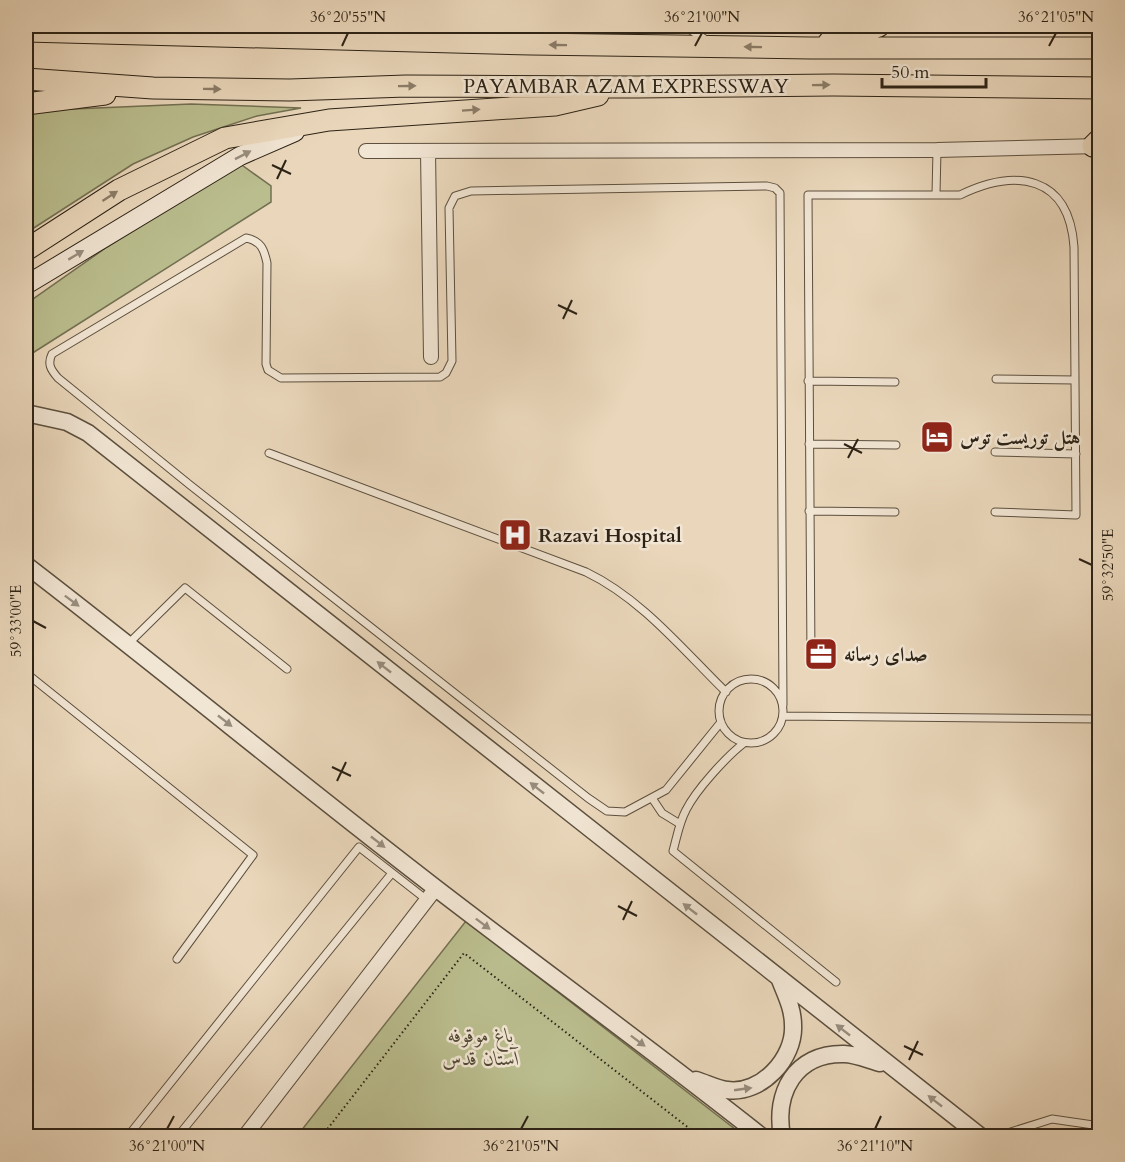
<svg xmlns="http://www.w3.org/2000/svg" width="1125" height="1162" font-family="Cardo,Amiri,serif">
	<rect width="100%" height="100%" fill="#ead7bb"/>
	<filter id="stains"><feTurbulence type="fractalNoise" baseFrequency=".00333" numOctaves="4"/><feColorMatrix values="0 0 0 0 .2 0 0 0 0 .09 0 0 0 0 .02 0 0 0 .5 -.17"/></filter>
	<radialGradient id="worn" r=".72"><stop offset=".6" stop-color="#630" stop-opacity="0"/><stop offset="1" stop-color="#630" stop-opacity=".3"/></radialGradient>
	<path fill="#babd8e" stroke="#737052" stroke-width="1.5" d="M191,104L301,108L257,116L193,137L133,164L26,233V111Z
		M239,163L271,186V202L31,354L26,351V304L107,247Z
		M466,921L744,1136H297Z"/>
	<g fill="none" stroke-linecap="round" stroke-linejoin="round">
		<g stroke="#5c4f3e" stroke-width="9">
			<path id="service" d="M684,26L708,41
				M936,194L937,150
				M996,379L1075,380
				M808,381L895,382
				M809,444L896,445
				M995,452L1076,454
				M269,453L586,572C642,599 682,649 726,692
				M809,511L895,512
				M26,585L34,572
				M128,644L185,588L287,669
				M811,659L808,195H960C1016,168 1069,175 1074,247L1076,515L995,512
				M26,673L253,855L177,959
				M719 711a32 32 0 1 1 64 0a32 32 0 1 1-64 0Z
				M783,716L1100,719
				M721,722L666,790L625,812L607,811L588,798L190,485L58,378C51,370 47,364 52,354L246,238C261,241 264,249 267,263L266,364L268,370L281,378L440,377L446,373L452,361L449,208L455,196L471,191L767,186L775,188L780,193L783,705
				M744,743C726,757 696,790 686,810C679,823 677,837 673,851L836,982
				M652,798L662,813L680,824
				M128,1136L359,847L427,900
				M178,1136L392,873
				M998,1136L1052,1119L1100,1126"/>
		</g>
		<g stroke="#5c4f3e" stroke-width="16">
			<path id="minor" d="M366,151L937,150L1099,146
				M428,151L431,357
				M245,1136L436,888"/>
		</g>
		<g stroke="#5c4f3e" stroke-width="19">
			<path id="tertiary" d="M26,413L67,422L88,433L980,1136
				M26,565C164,671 299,783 437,889C545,972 655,1052 761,1136
				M696,1080C706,1083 717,1089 727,1090C761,1095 795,1058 793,1025C793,1009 786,995 780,980
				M782,1136C774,1093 795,1053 844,1054C855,1054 869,1060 880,1063"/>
		</g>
		<g stroke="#2c2215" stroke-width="20">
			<path id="secondary" d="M26,285L240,156L295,132"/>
		</g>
		<g stroke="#2c2215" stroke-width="23">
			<path id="trunk" d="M26,31L531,44L811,48H1100
				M829,42L879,26
				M26,79L153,88L290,90L406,86L636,87L833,85L1100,88
				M26,104L105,94
				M1093,146L1100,139
				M26,250L119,190L225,138L329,120L555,105L598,95"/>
		</g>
		<path stroke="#2c2215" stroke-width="2" stroke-dasharray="1.5 3" stroke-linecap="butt" d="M322,1136L464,953L699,1136"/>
		<use href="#service" stroke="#f1e5d3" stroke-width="7"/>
		<use href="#minor" stroke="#f1e5d3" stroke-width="14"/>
		<use href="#tertiary" stroke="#f1e5d3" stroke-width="16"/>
		<use href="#secondary" stroke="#f1e5d3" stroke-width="18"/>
		<use href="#trunk" stroke="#ead7bb" stroke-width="21"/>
	</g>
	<defs><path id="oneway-solid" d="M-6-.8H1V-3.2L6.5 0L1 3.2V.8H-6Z" transform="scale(1.5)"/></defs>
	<g fill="#8b7c68">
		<use href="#oneway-solid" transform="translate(558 45) rotate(-179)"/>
		<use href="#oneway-solid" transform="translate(753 47) rotate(-179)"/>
		<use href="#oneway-solid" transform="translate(821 85) rotate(-1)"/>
		<use href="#oneway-solid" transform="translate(407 86) rotate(-1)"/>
		<use href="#oneway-solid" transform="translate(212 89) rotate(1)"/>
		<use href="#oneway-solid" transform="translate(471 110) rotate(-4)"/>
		<use href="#oneway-solid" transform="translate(110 196) rotate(-33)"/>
	</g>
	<g fill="#988d7e">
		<use href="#oneway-solid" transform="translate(243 155) rotate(-27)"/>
		<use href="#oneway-solid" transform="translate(76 255) rotate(-31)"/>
		<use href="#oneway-solid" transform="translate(72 601) rotate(37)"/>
		<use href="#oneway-solid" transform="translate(384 667) rotate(-142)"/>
		<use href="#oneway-solid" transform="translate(225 721) rotate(38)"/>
		<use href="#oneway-solid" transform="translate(537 788) rotate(-142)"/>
		<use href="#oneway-solid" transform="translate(378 842) rotate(38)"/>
		<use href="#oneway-solid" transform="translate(690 909) rotate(-142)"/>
		<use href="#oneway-solid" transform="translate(483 924) rotate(37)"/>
		<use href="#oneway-solid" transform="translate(843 1030) rotate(-142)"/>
		<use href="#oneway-solid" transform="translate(638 1041) rotate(37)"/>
		<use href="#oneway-solid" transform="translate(743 1089) rotate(-8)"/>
		<use href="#oneway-solid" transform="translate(935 1101) rotate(-142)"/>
	</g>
	<path fill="none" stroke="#2c2215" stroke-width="2" d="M342,46L348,33M695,46L702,33M1049,46L1056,33M272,165L291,174M277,179L286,160M558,305L577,314M563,319L572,300M844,444L862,453M848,458L858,439M1079,559L1092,565M33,621L46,628M332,767L351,776M337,781L346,762M618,906L637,916M623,920L632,901M904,1046L923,1055M909,1060L918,1041M167,1129L174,1116M521,1129L528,1116M875,1129L881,1116"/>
	<defs>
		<g id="hotel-square" transform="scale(1.725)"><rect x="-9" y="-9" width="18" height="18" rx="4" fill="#8f2418" stroke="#f1e5d3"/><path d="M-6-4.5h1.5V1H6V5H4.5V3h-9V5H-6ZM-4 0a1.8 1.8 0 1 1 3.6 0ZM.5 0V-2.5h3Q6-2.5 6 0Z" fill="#fff"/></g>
		<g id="hospital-square" transform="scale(1.725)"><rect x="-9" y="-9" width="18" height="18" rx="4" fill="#8f2418" stroke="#f1e5d3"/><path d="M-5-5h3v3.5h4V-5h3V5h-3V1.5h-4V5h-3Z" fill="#fff"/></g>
		<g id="office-square" transform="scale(1.725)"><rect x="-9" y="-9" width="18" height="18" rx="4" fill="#8f2418" stroke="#f1e5d3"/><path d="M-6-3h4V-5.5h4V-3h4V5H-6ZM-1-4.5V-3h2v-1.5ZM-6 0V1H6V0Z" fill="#fff"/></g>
	</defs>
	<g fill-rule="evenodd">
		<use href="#hotel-square" x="937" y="437"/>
		<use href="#hospital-square" x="515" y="535"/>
		<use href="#office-square" x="821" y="654"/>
	</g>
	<g text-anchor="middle" stroke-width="5" stroke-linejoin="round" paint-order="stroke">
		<g font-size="20" fill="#2c2215" stroke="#f1e5d3">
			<text x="626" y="93">PAYAMBAR AZAM EXPRESSWAY</text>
		</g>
		<g font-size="20" font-weight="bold" fill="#2c2215" stroke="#f1e5d3" text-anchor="start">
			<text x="960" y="444">هتل توریست توس</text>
			<text x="538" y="542">Razavi Hospital</text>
			<text x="844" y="661">صدای رسانه</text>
		</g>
		<g font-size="20" font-style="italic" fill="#504933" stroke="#f1e5d3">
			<text x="481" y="1042">باغ موقوفه<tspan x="481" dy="23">آستان قدس</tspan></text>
		</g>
	</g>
	<rect width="1125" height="1162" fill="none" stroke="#ead7bb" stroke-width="66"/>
	<path d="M882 78v9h104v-9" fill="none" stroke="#2c2215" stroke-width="3"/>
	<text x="891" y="78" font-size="18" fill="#2c2215" stroke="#f1e5d3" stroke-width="4.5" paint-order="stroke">50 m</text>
	<rect x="33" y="33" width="1059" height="1096" fill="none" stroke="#2c2215" stroke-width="2"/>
	<g font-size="15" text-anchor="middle" fill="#2c2215">
		<text x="348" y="22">36°20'55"N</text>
		<text x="702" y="22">36°21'00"N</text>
		<text x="1056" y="22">36°21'05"N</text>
		<text transform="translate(1108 565) rotate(-90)" y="5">59°32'50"E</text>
		<text transform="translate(16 621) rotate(-90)" y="5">59°33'00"E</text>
		<text x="167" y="1151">36°21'00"N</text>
		<text x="521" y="1151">36°21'05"N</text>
		<text x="875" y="1151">36°21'10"N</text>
	</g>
	<rect width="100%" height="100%" filter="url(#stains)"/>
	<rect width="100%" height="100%" fill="url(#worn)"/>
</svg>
